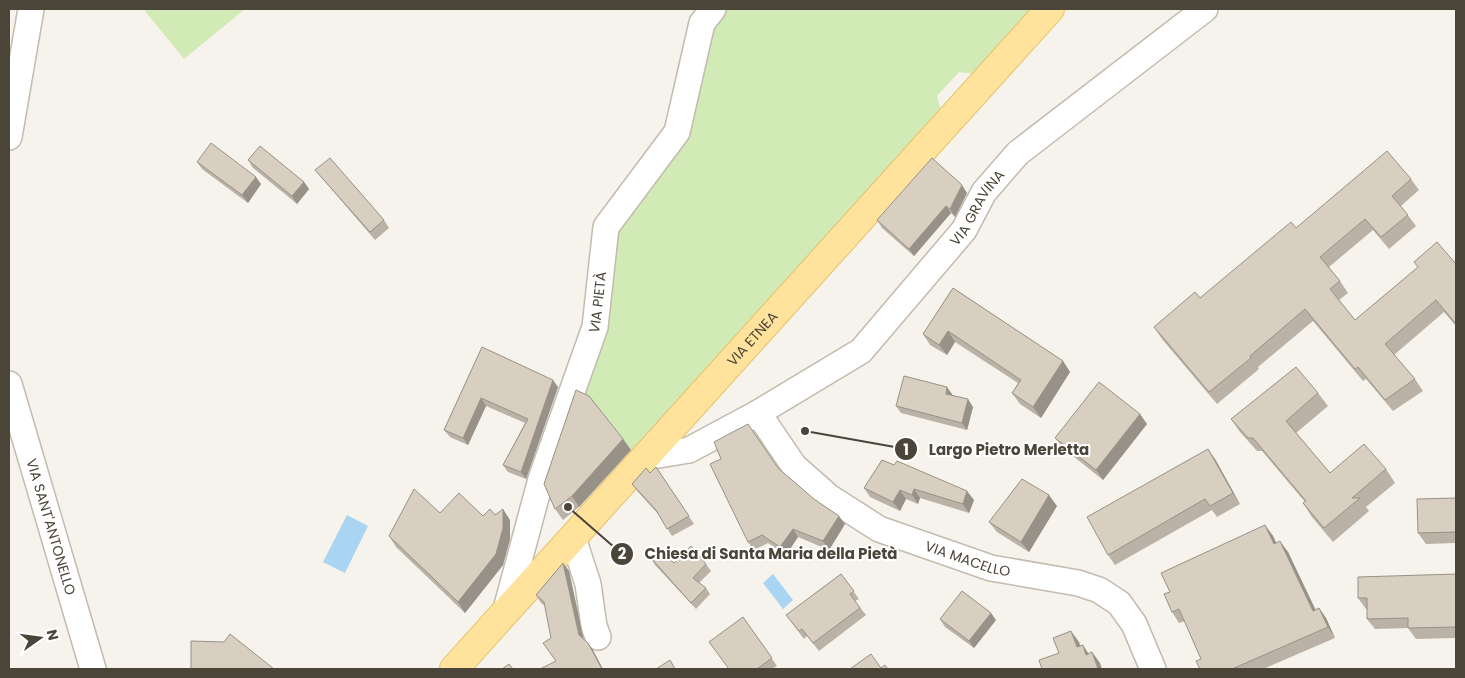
<svg xmlns="http://www.w3.org/2000/svg" width="1465" height="678" font-family="Poppins,sans-serif">
	<rect width="100%" height="100%" fill="#f6f3ec"/>
	<path fill="#d2eab5" d="M147,9H245L184,59L145,11Z
		M726,9H1034L975,74L959,72L937,96L941,111L635,455L583,391L613,234L681,140L717,16Z"/>
	<path fill="#a9d4f2" d="M347,515L368,526L345,573L323,562Z
		M773,574L793,600L783,609L763,583Z"/>
	<g fill="none" stroke-linecap="round" stroke-linejoin="round">
		<g stroke="#c2bbae" stroke-width="28">
			<g id="minor">
				<path d="M9,137L31,9"/>
				<path id="s1" d="M9,384L93,669"/>
				<path id="s2" d="M758,413L794,466L829,497L879,529L991,568L1078,583L1099,590L1119,603L1134,624L1153,669"/>
				<path id="s3" d="M647,457L689,450L758,413L861,351L964,230L984,192L1018,153L1205,9"/>
				<path d="M573,538L588,584L594,626L598,637"/>
				<path id="s4" d="M505,613L541,479L595,327L606,227L677,132L702,23L713,9"/>
			</g>
		</g>
		<g stroke="#e6c16a" stroke-width="30">
			<g id="major">
				<path id="s5" d="M454,669L1050,9"/>
			</g>
		</g>
		<use href="#minor" stroke="#fff" stroke-width="25"/>
		<use href="#major" stroke="#ffe39c" stroke-width="28"/>
	</g>
	<path fill="#bab2a6" d="M248,160L304,182L309,189L297,204L253,168Z
		M197,162L261,184L248,203L202,169Z
		M315,170L384,220L389,228L375,240Z
		M1411,179L1419,190L1401,206L1416,226L1389,249L1373,230L1329,267L1340,281L1348,293L1339,300L1355,320L1456,264V326L1444,312L1394,355L1415,379L1423,391L1393,411L1366,379L1363,381L1313,321L1258,367L1259,369L1217,404L1162,339L1154,327L1200,298L1296,228Z
		M967,193L955,217L951,213L914,256L882,228L877,220Z
		M953,288L1063,361L1070,372L1041,418L1020,404L1012,393L1018,383L955,342L947,355L930,345L923,334Z
		M482,347L558,387L526,479L508,472L503,465L525,423L486,406L468,445L450,437L444,430Z
		M1318,393L1328,406L1296,433L1330,473L1386,469L1395,483L1366,507L1369,511L1333,542L1312,517L1303,503L1305,502L1262,451H1257L1240,432L1231,419Z
		M952,394V395L973,407L967,430L901,413L896,406Z
		M1147,424L1103,480L1063,448L1055,438Z
		M623,439L631,450L579,507L563,520L555,509Z
		M1215,459L1240,504L1217,517L1212,510L1115,565L1108,555Z
		M882,460L974,500L969,513L920,498L918,504L906,499L900,511L870,497L864,488Z
		M656,467L694,524L672,536L659,515L638,492L632,484L650,473Z
		M779,469L814,499L845,524L829,550L798,537L786,555L768,543L754,550L748,542Z
		M1456,498V543L1426,544L1418,533Z
		M1057,506L1029,552L997,532L989,522Z
		M440,513L483,516L495,515L510,520V539L503,565L465,613L396,547L389,536Z
		M1265,525L1273,536L1276,543L1288,552L1315,610L1319,608L1326,618L1335,638L1263,669H1200L1201,659L1185,621L1179,623L1172,612L1170,592Z
		M651,558L674,563L706,564L711,571L699,583L706,588L710,594L696,609L655,565Z
		M563,563L569,571L584,639L593,650L556,661L545,606L541,603L536,595Z
		M841,574L859,599L855,601L866,615L819,651L807,636L804,639L786,615Z
		M1456,574V638L1416,639L1408,628L1375,629L1367,619V609H1366L1358,598Z
		M743,617L777,666L772,669H729Z
		M940,619L996,620L974,648L945,627Z"/>
	<path fill="#979187" d="M256,177L261,184L248,203L242,195Z
		M304,182L309,189L297,204L292,196Z
		M962,185L967,193L955,217L950,209Z
		M946,206L951,213L914,256L909,249Z
		M948,331L955,342L947,355L939,345Z
		M1063,361L1070,372L1041,418L1033,407Z
		M553,380L558,387L526,479L521,472Z
		M947,387L952,394L951,401L946,394Z
		M481,398L486,406L468,445L463,438Z
		M968,399L973,407L967,430L962,423Z
		M1140,414L1147,424L1103,480L1096,470Z
		M623,439L631,450L579,507L572,496Z
		M1208,449L1215,459L1240,504L1233,493Z
		M914,489L920,498L918,504L912,495Z
		M900,490L906,499L900,511L893,502Z
		M967,491L974,500L969,513L963,504Z
		M1049,495L1057,506L1029,552L1021,542Z
		M503,509L510,520V539L503,565L465,613L458,602Z
		M839,516L845,524L829,550L823,541Z
		M1265,525L1273,536L1282,555L1274,544Z
		M793,529L798,537L786,555L780,547Z
		M1280,541L1288,552L1321,621L1313,611Z
		M563,563L569,571L584,642L579,635Z
		M1319,608L1326,618L1335,638L1328,627Z
		M991,613L996,620L974,648L969,641Z
		M1071,631L1079,642L1085,658L1077,647Z
		M588,643L593,650L603,669H602Z
		M1083,645L1090,656L1086,655Z
		M1092,652L1100,663L1102,669H1098Z"/>
	<path fill="#d8cfc1" stroke="#979187" d="M211,143L256,177L242,195L197,162Z
		M260,146L304,182L292,196L248,160Z
		M1387,151L1411,179L1392,196L1408,215L1381,237L1365,219L1320,257L1340,281L1330,289L1355,320L1418,267L1414,262L1437,242L1456,264V324L1436,300L1385,344L1415,379L1385,400L1358,367L1355,369L1305,309L1250,356L1251,358L1209,392L1154,327L1195,292L1200,298L1291,222L1296,228Z
		M330,158L384,220L370,232L315,170Z
		M932,158L962,185L950,209L946,206L909,249L877,220Z
		M953,288L1063,361L1033,407L1012,393L1021,380L948,331L939,345L923,334Z
		M482,347L553,380L521,472L503,465L528,419L481,398L463,438L444,430Z
		M1296,367L1318,393L1286,421L1330,473L1364,444L1386,469L1352,498H1360L1324,528L1303,503L1306,501L1253,438H1248L1231,419Z
		M904,376L947,387L946,394L968,399L962,423L896,406Z
		M1099,382L1140,414L1096,470L1055,438Z
		M576,390L589,396L623,439L572,496L555,509L544,484Z
		M748,424L778,468L814,499L839,516L823,541L793,529L780,547L762,535L748,542L710,464L721,459L714,442Z
		M1208,449L1233,493L1210,506L1205,499L1108,555L1087,517Z
		M882,460L894,465L897,461L967,491L963,504L914,489L912,495L900,490L893,502L864,488Z
		M656,467L689,516L667,529L656,510L632,484L646,468L650,473Z
		M1022,479L1049,495L1021,542L989,522Z
		M414,489L440,513L459,493L483,516L490,509L495,515L503,509V528L496,554L458,602L389,536Z
		M1456,498V532L1418,533L1417,499Z
		M1265,525L1274,544L1280,541L1313,611L1319,608L1328,627L1232,669H1200L1196,661L1201,659L1179,609L1172,612L1164,594L1170,592L1161,573Z
		M691,546L706,564L693,578L706,588L691,603L651,558L658,550L674,563Z
		M563,563L579,635L588,643L602,669H540L556,661L543,643L551,638L544,602L536,595Z
		M841,574L854,591L850,594L860,608L813,643L802,629L799,631L786,615Z
		M1456,574V627L1408,628V618L1367,619V598H1358V577Z
		M962,591L991,613L969,641L940,619Z
		M743,617L772,658L757,669H729L709,642Z
		M1071,631L1077,647L1083,645L1086,655L1092,652L1098,669H1042L1039,660L1059,653L1053,638Z
		M230,634L274,669H191V641L224,642Z
		M871,654L881,668L885,665L888,669H850Z
		M670,660L675,669H656Z
		M509,664L513,669H502Z"/>
	<g text-anchor="middle" stroke-width="4" stroke-linejoin="round" paint-order="stroke">
		<g font-size="14" fill="#4b4439" stroke="#fff">
			<text dy="5" stroke="none"><textPath href="#s3" startOffset="426">VIA GRAVINA</textPath></text>
			<text dy="5" stroke="none"><textPath href="#s4" startOffset="325">VIA PIETÀ</textPath></text>
			<text dy="5" stroke="none"><textPath href="#s5" startOffset="445">VIA ETNEA</textPath></text>
			<text dy="5" stroke="none"><textPath href="#s1" startOffset="149">VIA SANT'ANTONELLO</textPath></text>
			<text dy="5" stroke="none"><textPath href="#s2" startOffset="264">VIA MACELLO</textPath></text>
		</g>
	</g>
	<path fill="none" stroke="#4b4439" stroke-width="2" d="M805 431L906 449M568 507L622 554"/>
	<g fill="#4b4439" stroke="#fff" stroke-width="2">
		<circle cx="805" cy="431" r="5"/>
		<circle cx="568" cy="507" r="5"/>
		<circle cx="906" cy="449" r="12"/>
		<circle cx="622" cy="554" r="12"/>
	</g>
	<g font-size="15" text-anchor="middle" font-weight="bold" fill="#fff">
		<text x="906" y="455">1</text>
		<text x="622" y="559">2</text>
	</g>
	<g font-size="15" text-anchor="middle" font-weight="bold" fill="#4b4439" stroke="#fff" stroke-width="4" stroke-linejoin="round" paint-order="stroke">
		<text x="1009" y="455">Largo Pietro Merletta</text>
		<text x="771" y="559">Chiesa di Santa Maria della Pietà</text>
	</g>
	<rect width="1465" height="678" fill="none" stroke="#4b4439" stroke-width="20"/>
	<g transform="translate(40 638) rotate(76)" stroke="#ffffff" stroke-width="4" paint-order="stroke">
	<path d="M0-4L9 19L0 12L-9 19Z" fill="#4b4439"/>
	<text y="-8" font-size="14" font-weight="bold" text-anchor="middle" fill="#4b4439">N</text>
	</g>
</svg>
